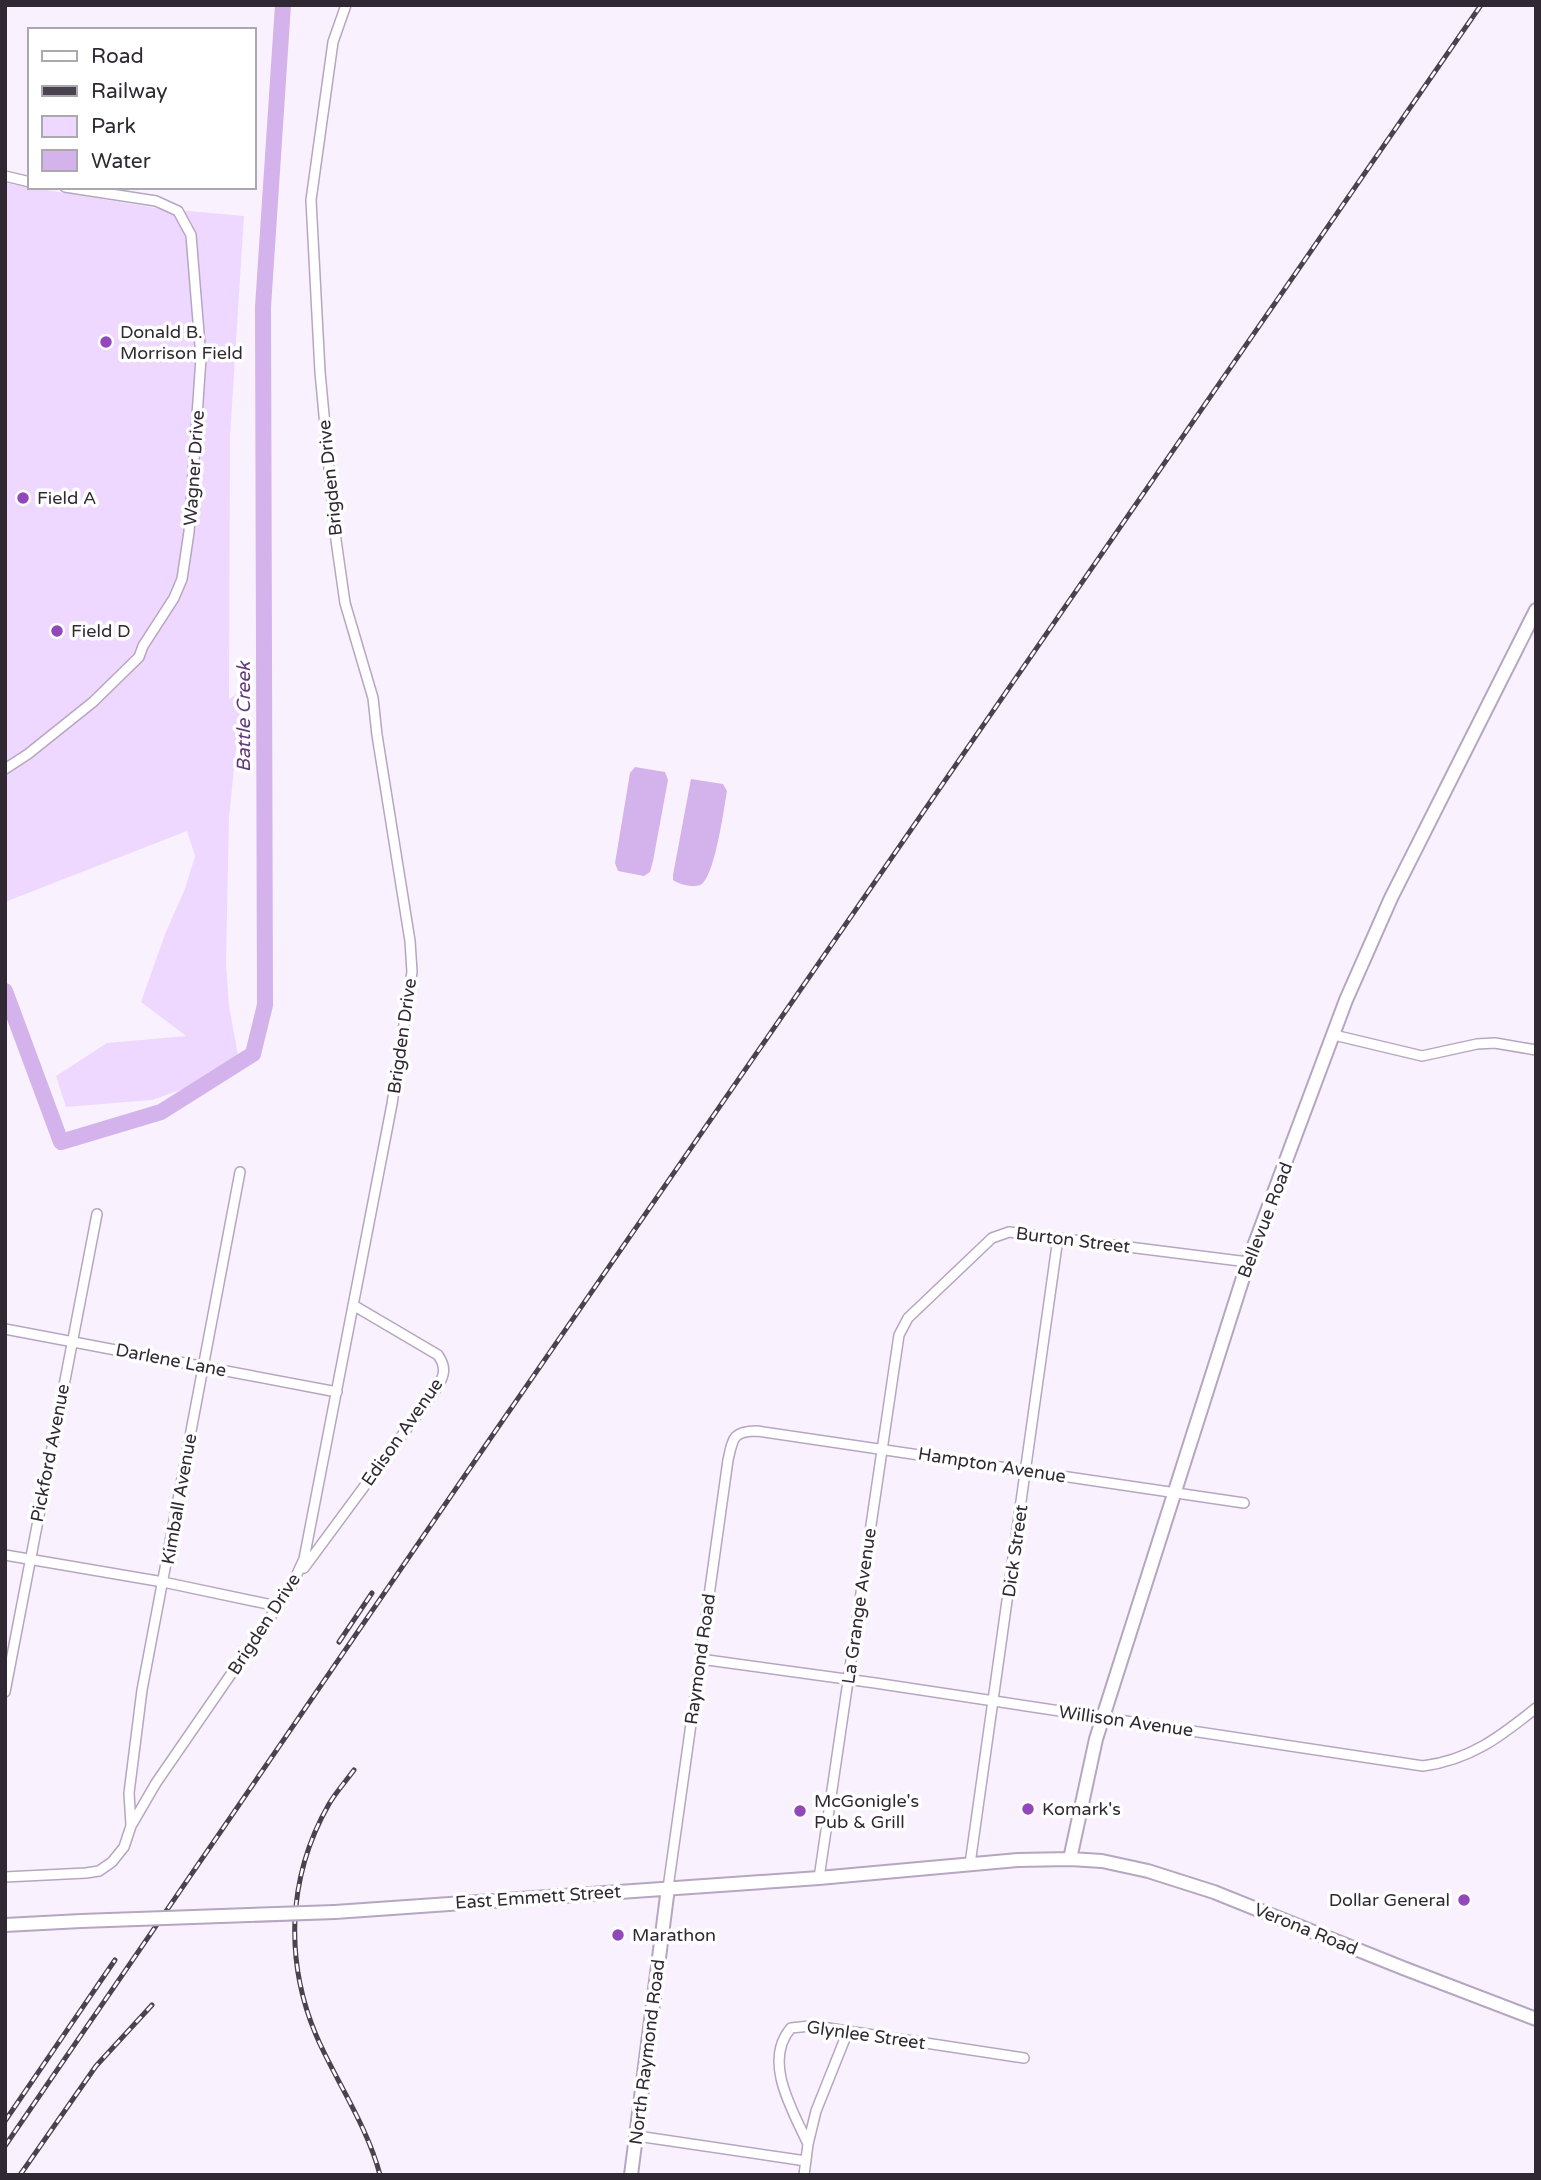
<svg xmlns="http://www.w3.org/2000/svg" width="1541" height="2180" font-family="'Varela Round',sans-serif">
	<rect width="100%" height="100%" fill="#f9f2fe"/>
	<path fill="#efd8ff" d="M5,183L156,208L244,216L230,437L229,699L242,691L229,817L226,963L229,1006L238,1055L203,1082L152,1100L66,1107L56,1076L107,1043L186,1036L141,1002L165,934L185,889L195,856L187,831L5,902Z"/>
	<path fill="#d4b2eb" d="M635,767L665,772L668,780L653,861L650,872L644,876L618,871L615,863L630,773Z
		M691,779L723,784L727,791C724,807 715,879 700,885C692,888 679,884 673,880V875Z"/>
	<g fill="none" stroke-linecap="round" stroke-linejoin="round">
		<path stroke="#d4b2eb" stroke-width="16" d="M5,991L61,1142L161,1112L253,1054L265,1005L263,307L283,5"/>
		<g stroke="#b6a6c1" stroke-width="12">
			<path id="minor" d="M5,176L30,182
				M5,769L28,754L93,702L139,657L143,646L174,598L182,579L189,532L201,358L191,235L178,211L156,201L65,187
				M1334,1035L1422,1056L1477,1044L1495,1043L1536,1050
				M5,1329L337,1392
				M5,1555L163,1582L277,1606
				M304,1568L437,1388C444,1376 447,1368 438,1355L353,1305
				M700,1659L875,1683L1423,1766C1470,1760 1500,1737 1536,1708
				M5,1692L97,1214
				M131,1825L129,1793L142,1690L240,1172
				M970,1864L1058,1238
				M5,1877L86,1873L99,1871L112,1862L124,1847L131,1826L156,1783L291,1587L304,1559L392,1104L412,972L410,941L377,735L373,698L345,603L335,533L320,372L311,200L333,42L346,5
				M819,1878L899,1335L908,1318L992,1238L1009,1232L1248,1262
				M668,1888L728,1460C733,1438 733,1431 757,1431L1244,1503
				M637,2136L806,2161
				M808,2144C793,2111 762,2061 791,2028L810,2026L828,2028L1024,2058
				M804,2175L808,2144L816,2111L848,2031"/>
		</g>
		<g stroke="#b6a6c1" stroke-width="16">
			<path id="tertiary" d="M1070,1859L1096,1739L1248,1262L1346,1000L1391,898L1536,610
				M335,1912L819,1878L1018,1860L1070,1859L1102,1861L1148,1871L1214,1892L1403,1968L1536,2019
				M5,1925L81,1921
				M631,2175L668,1888"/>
		</g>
		<use href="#minor" stroke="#fff" stroke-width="9"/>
		<use href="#tertiary" stroke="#fff" stroke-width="12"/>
		<g stroke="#4a434f" stroke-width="5">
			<path id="rail" d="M339,1642L372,1593
				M354,1770C346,1781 336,1792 329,1804C286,1879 284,1966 320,2044C340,2087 368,2129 380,2175
				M5,2121L115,1960
				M5,2146L492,1436L1481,5
				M20,2175L96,2066L152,2005"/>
		</g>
		<use href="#rail" stroke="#fff" stroke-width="2.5" stroke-dasharray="8" stroke-linecap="butt"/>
		<g stroke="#b6a6c1" stroke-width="16" stroke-linecap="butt">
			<path id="tertiary-bridge" d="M81,1921L335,1912"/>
		</g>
		<use href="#tertiary-bridge" stroke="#fff" stroke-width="12"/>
	</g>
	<g fill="#9248bb" stroke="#fff" stroke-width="2.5">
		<circle cx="106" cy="342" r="7"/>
		<circle cx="23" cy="498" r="7"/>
		<circle cx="57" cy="631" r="7"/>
		<circle cx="1028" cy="1809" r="7"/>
		<circle cx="800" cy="1811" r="7"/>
		<circle cx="1464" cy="1900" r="7"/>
		<circle cx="618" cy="1935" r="7"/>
	</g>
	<g text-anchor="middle" stroke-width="7" stroke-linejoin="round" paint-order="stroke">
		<g font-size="18" fill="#302934" stroke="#fff" text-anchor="start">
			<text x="120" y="338">Donald B.<tspan x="120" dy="21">Morrison Field</tspan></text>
			<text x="37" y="504">Field A</text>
			<text x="71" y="637">Field D</text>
			<text x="814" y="1807">McGonigle's<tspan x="814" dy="21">Pub &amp; Grill</tspan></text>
			<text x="1042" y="1815">Komark's</text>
			<text x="1450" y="1906" text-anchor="end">Dollar General</text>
			<text x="632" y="1941">Marathon</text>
		</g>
		<g font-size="18" fill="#302934" stroke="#fff">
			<text transform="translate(194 468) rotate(-86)" y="6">Wagner Drive</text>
			<text transform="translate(330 478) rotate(-96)" y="6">Brigden Drive</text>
			<text transform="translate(402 1036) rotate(-82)" y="6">Brigden Drive</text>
			<text transform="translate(1265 1220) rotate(-69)" y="6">Bellevue Road</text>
			<text transform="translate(1073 1240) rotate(7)" y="6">Burton Street</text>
			<text transform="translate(171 1360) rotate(11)" y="6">Darlene Lane</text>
			<text transform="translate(402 1432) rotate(-55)" y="6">Edison Avenue</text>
			<text transform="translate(50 1453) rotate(-79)" y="6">Pickford Avenue</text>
			<text transform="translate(992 1465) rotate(9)" y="6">Hampton Avenue</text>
			<text transform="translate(179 1499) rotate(-80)" y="6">Kimball Avenue</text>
			<text transform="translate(1015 1551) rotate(-82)" y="6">Dick Street</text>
			<text transform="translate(859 1606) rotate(-82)" y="6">La Grange Avenue</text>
			<text transform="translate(264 1624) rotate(-57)" y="6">Brigden Drive</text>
			<text transform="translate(700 1659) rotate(-82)" y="6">Raymond Road</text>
			<text transform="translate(1126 1721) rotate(8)" y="6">Willison Avenue</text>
			<text transform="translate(538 1897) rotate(-4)" y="6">East Emmett Street</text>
			<text transform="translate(1306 1929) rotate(22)" y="6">Verona Road</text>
			<text transform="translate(866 2035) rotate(8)" y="6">Glynlee Street</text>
			<text transform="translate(647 2052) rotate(-83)" y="6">North Raymond Road</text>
		</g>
		<g font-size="19" font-style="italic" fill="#62387b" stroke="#fff">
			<text transform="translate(243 717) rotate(-90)" y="7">Battle Creek</text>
		</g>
	</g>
	<rect width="1541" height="2180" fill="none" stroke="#302934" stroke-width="14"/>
	<rect x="28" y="28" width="228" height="161" fill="#ffffff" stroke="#aca9ae" stroke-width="2"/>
	<rect x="42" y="51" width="35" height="10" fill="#ffffff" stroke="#aca9ae" stroke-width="2"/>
	<text x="91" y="63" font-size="21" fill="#302934">Road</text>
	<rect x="42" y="86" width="35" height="10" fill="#4a434f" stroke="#aca9ae" stroke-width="2"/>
	<text x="91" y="98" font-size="21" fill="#302934">Railway</text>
	<rect x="42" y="116" width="35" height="21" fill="#efd8ff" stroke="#aca9ae" stroke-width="2"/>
	<text x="91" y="133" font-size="21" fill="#302934">Park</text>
	<rect x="42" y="150" width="35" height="21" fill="#d4b2eb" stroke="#aca9ae" stroke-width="2"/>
	<text x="91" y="168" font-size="21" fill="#302934">Water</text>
</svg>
